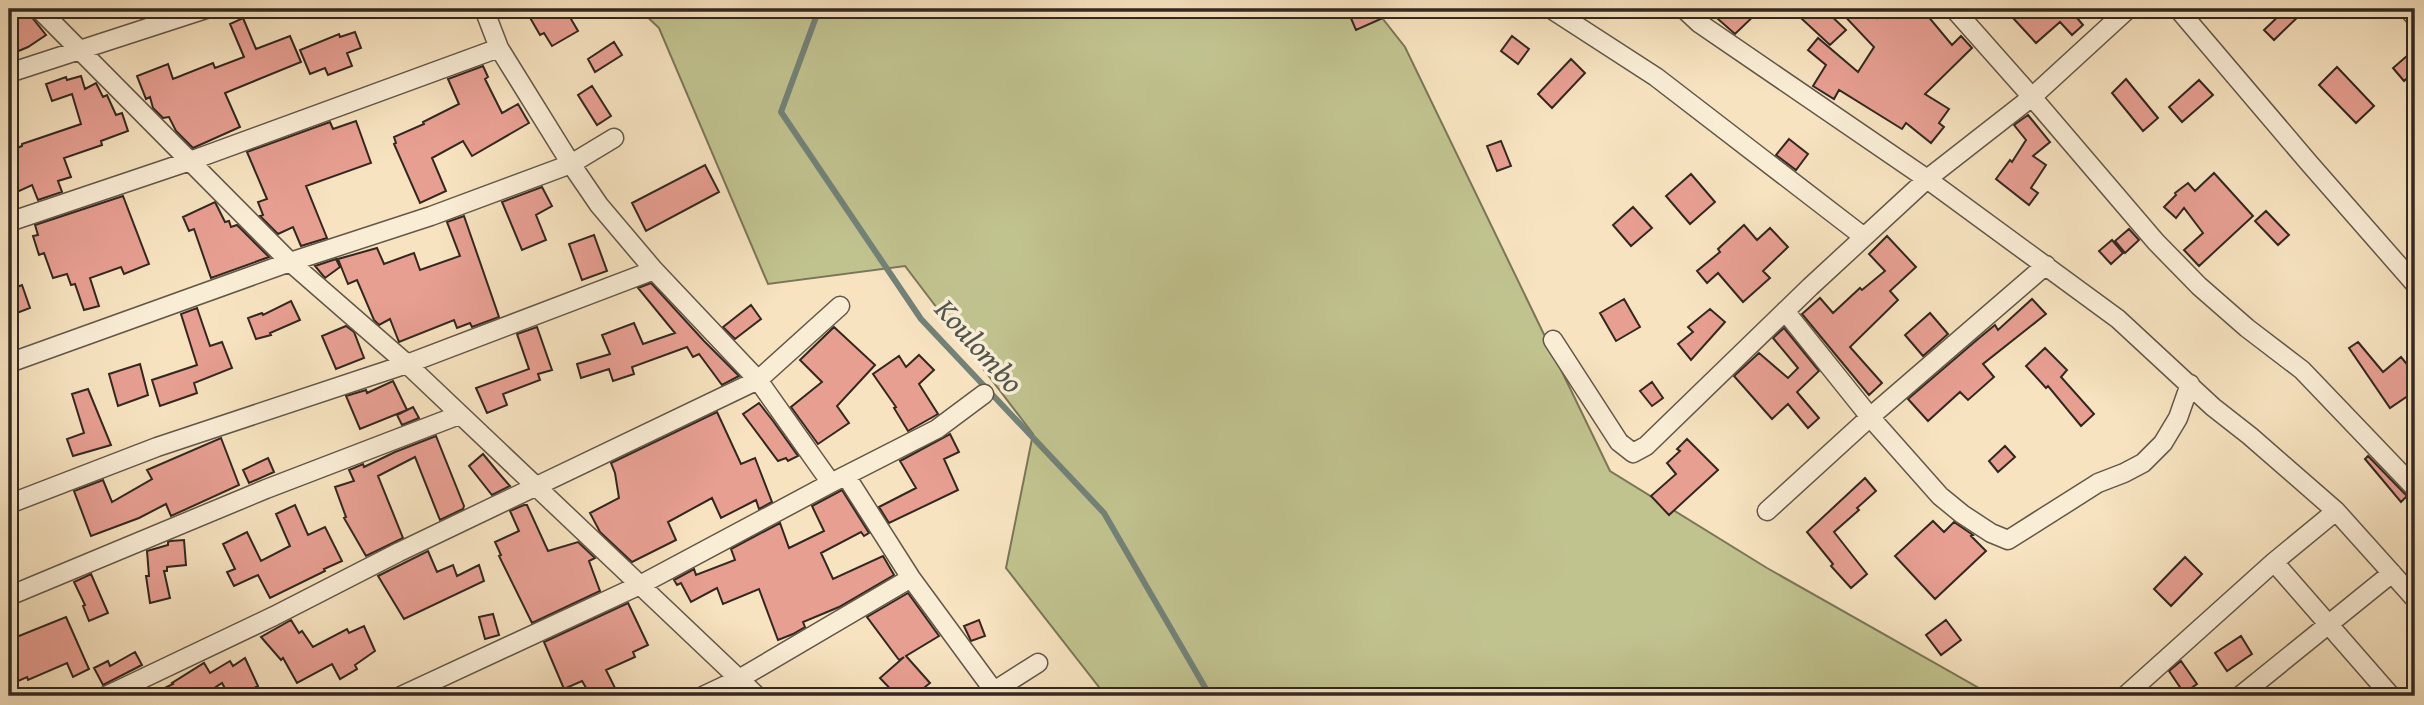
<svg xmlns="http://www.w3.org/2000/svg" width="2424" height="705" font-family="'Gentium Book Plus',serif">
	<rect width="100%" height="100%" fill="#f7e3c0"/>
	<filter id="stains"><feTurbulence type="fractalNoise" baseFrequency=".00286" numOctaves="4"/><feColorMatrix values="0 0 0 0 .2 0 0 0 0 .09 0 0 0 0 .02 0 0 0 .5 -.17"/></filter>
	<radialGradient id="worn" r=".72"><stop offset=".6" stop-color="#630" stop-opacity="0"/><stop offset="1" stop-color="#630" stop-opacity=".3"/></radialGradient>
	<path fill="#c1c38f" stroke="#7a7658" stroke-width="2" d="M639,9H1375L1405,47L1610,471L1767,568L1993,696H1106L1006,568L1033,434L905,266L768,284L659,28Z"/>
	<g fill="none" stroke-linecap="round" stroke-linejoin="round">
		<path stroke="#728279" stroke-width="6" d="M819,9L781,112L921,319L1104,513L1210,696"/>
	</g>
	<path fill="#e79f92" stroke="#322820" stroke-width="2" d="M9,9H28L31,16L46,35L28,47L9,55Z
		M525,9H583L571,19L578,31L552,46L544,33L540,35Z
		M1347,9H1403L1356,30Z
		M1728,9H1761L1735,34L1718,19Z
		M1812,9H1824L1846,30L1830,45L1802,19Z
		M1838,9H1869L1877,18L1886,9H1922L1952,45L1961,36L1972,48L1925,94L1949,109L1939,123L1944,127L1931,143L1906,123L1902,129L1839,90L1834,99L1813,86L1826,65L1808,50L1818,38L1858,72L1874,47Z
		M2023,9H2075L2072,12L2083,25L2072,35L2060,22L2036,43L2013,18Z
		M2286,9H2306L2274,40L2264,30Z
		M243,18L256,49L290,36L301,62L225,93L240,127L193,148L176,131L169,117L163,118L153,108L150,97L146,99L137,76L168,64L173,79L213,63L215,68L244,57L230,24Z
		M355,32L361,48L347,53L352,66L328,75L325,68L310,74L300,50L339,34L340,37Z
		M1512,36L1529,49L1518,64L1501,51Z
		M614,42L622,55L595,72L588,59Z
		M2415,49V71L2404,81L2393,68Z
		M1571,59L1585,73L1552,108L1538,94Z
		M483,66L488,77L485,79L502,113L518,104L529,123L472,156L463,141L432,158L446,191L420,203L394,144L396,143L394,137L424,124L423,122L459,104L448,79Z
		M2337,67L2374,106L2356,123L2319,85Z
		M81,76L85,89L96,83L103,97L107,95L116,115L122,113L128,131L101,141L102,145L64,158L71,177L58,181L62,192L38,200L32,185L17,192L9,171V151L22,146V144L81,124L72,94L52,101L46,84L66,77L67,80Z
		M2126,79L2158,118L2143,131L2112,93Z
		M2199,80L2213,95L2182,122L2169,107Z
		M592,86L611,116L597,125L578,95Z
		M2028,115L2050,142L2033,156L2046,165L2031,188L2038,193L2029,205L1996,179L2010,160L2012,162L2026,140L2014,125Z
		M356,121L371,163L306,186L327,238L301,246L293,227L278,234L260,216L263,215L258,202L267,199L247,152L330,122L333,129Z
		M1789,139L1808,154L1796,170L1776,155Z
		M1501,141L1511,166L1497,171L1487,146Z
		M705,165L719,192L646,231L632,203Z
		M2214,173L2253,216L2199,266L2184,250L2203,233L2184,208L2176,218L2164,207L2176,195L2175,193L2188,183L2195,191Z
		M1691,174L1715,202L1690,224L1666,196Z
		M542,187L552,206L536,215L546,240L522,250L502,202Z
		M123,196L149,264L124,274L121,267L90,278L99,306L84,310L75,284L71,285L67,274L53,278L44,253L39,255L33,236L38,235L35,225Z
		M215,202L225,222L229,221L231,227L237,225L269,257L211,278L194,229L189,231L183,217Z
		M1633,207L1652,228L1631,246L1613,225Z
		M2266,211L2289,235L2278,245L2255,221Z
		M464,216L499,317L472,327L470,323L457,328L454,320L399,342L390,319L379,325L374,320L357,280L348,284L338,259L377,248L384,264L414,253L420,270L460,256L447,222Z
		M1744,225L1757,240L1770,228L1788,247L1763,271L1770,278L1743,302L1718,273L1707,283L1697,271L1720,252L1718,249Z
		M2129,229L2139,240L2125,253L2115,241Z
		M594,235L607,271L582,280L569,244Z
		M1887,236L1916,267L1890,291L1898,300L1850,347L1882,383L1869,395L1802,314L1820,298L1833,313L1860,288L1862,290L1885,271L1869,254Z
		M2112,240L2123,253L2111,264L2099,251Z
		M336,259L340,267L325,278L315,266Z
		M651,283L704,341L739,376L722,385L699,354L693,357L687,347L632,367L634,374L613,381L609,369L581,378L577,364L610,354L602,335L634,323L643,344L675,333L638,288Z
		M22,285L30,308L9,316V290Z
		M1624,299L1640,327L1616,341L1600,313Z
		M2032,299L2046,314L1983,364L1994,377L1968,400L1960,392L1928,421L1908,399L1978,339L1995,325L1998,330Z
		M291,301L300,320L270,333L271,335L256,339L248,318L262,313L263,315Z
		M751,305L761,319L735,339L723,327Z
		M197,308L210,346L222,342L232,368L194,383L197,393L160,406L152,380L197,365L181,314Z
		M1710,309L1725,322L1691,360L1678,344L1693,332L1688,327Z
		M1930,313L1948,334L1923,356L1905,335Z
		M346,326L354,332L364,358L336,369L322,336Z
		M537,327L552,370L538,374L540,380L503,394L507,405L487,413L476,388L529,369L517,334Z
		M834,327L875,365L837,406L849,423L818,444L791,407L822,382L800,360Z
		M1784,328L1819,371L1797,392L1819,418L1808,428L1788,404L1772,419L1734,376L1759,353L1788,378L1798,368L1773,338Z
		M2358,342L2383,372L2401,357L2415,374V391L2390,408L2349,348Z
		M2045,348L2067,370L2061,377L2094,414L2081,426L2048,386L2046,388L2026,366Z
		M919,355L934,370L919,384L938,414L908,431L894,408L896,407L873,374L899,356L906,367Z
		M140,364L148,395L118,406L109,374Z
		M393,381L407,410L360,429L346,396L366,390L367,393Z
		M1652,382L1663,398L1652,406L1640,391Z
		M88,389L111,445L73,456L67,439L84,433L72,394Z
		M759,403L773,421L798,456L788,461L786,458L778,461L743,414Z
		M413,407L419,418L402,425L397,415Z
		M717,412L741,464L755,458L772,502L759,509L756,500L721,518L712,498L668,522L676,540L632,562L600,532L590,513L619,498L615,473L611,463Z
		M950,434L959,452L944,459L958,490L889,523L879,507L916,488L900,461Z
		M436,436L464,506L463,509L440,520L415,457L378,476L403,538L366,556L344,518L346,517L335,487L354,481L349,470L363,464L364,467L395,452Z
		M221,438L239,485L171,516L166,504L139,518L91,536L74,491L103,480L112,502L152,479L147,470Z
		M1687,439L1718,470L1669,515L1651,496L1676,474L1667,463L1680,451L1677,449Z
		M2005,446L2015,457L1998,472L1989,461Z
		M483,454L497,471L510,486L492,495L469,466Z
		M2368,456L2407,496L2401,502L2365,459Z
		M268,458L274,472L249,483L243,470Z
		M1865,478L1876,491L1857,508L1859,510L1834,532L1867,574L1851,588L1831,566L1833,564L1807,532Z
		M842,490L869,533L864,536L861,532L821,553L833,579L883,556L894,575L839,607L803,622L805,627L793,634L778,640L759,589L723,604L717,588L691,602L681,583L677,585L674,580L694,569L696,575L735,560L731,549L780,523L789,548L824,531L812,506Z
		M295,505L308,535L325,527L342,561L324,569L325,571L270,598L258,575L234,586L227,572L235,569L223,544L247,532L261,561L290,546L276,514Z
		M524,505H527L548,551L578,542L595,558L589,561L600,591L532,623L499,556L501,555L495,542L519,531L510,511Z
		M1933,521L1944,532L1954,522L1973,535L1971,536L1986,551L1935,599L1895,556Z
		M184,540L186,565L167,567V571H164L170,598L150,603L146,576H149L147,551L168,545V542L170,541Z
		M428,551L437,572L453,565L457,576L479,565L484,581L404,619L378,576Z
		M2185,557L2202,574L2171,606L2154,589Z
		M91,574L108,613L89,621L83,606L85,605L74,582Z
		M908,593L939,636L906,656L930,683L914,696H897L880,678L904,657L899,660L867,617Z
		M628,603L648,645L633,652L635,657L606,670L619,696H591L582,681L564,689L544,642Z
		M493,614L499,635L485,639L479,617Z
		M66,617L89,669L73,677L67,663L28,680L27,677L9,685V640Z
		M291,620L299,633L302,631L313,647L347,629L349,633L364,626L375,651L355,665L357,669L340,679L332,664L297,683L283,658L281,660L261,637Z
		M979,620L985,636L971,641L964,626Z
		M1946,620L1961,640L1941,655L1926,635Z
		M2241,636L2252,654L2227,671L2215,653Z
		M135,652L142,665L103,685L94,668L108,661L110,666Z
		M245,658L258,686L238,696H229L222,683L202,696H148L173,684L172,683L204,663L210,673L230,661L233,666Z
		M2181,661L2197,684L2184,693L2169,671Z"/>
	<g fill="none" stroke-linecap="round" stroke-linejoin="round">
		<g stroke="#635748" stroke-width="21">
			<path id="street" d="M39,9L290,262L407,364L757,696
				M484,9L499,48L571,164L599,205L654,270L758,380L831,483
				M1551,9L1656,77L1864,237
				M1684,9L1699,23L1927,179L2118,319L2213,407L2250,436L2336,511L2415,599
				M1954,9L2032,97L2156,242L2199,286L2247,328L2302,370L2415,488
				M2178,9L2309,163L2415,284
				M2408,9L2415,17
				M9,73L206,9
				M9,222L190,161L499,48
				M1785,311L1870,417L1940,496L1962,514L1991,533L2008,540L2098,483L2124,473L2143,463L2163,443L2178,418L2190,384
				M1553,340L1619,442L1633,453L1646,446L1810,287L1927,179L2032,97L2128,9
				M9,363L290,262L431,216L571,164L614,138
				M846,476L911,578L994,691
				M9,504L157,447L407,364L654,270
				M1767,511L1870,417L2046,265
				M2274,562L2391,696
				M9,596L266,489L459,415
				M106,696L274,616L399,552L758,380L840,306
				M401,696L640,585L831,483L937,429L984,394
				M703,696L739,679L911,578
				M986,696L1038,663
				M2125,696L2274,562L2336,511
				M2240,696L2392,573"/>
		</g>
		<use href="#street" stroke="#faedd6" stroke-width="18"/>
	</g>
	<g text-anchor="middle" stroke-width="7" stroke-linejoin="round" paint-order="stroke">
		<g font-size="30" font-style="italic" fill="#52554d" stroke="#faedd6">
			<text transform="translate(979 346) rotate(48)" y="10">Koulombo</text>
		</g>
	</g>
	<rect width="2424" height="705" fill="none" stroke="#f7e3c0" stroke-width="35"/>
	<rect x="10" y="10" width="2403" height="684" fill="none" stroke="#322820" stroke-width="3.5"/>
	<rect x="18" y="18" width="2389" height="670" fill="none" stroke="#322820" stroke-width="2"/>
	<rect width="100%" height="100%" filter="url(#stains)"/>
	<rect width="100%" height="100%" fill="url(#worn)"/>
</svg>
